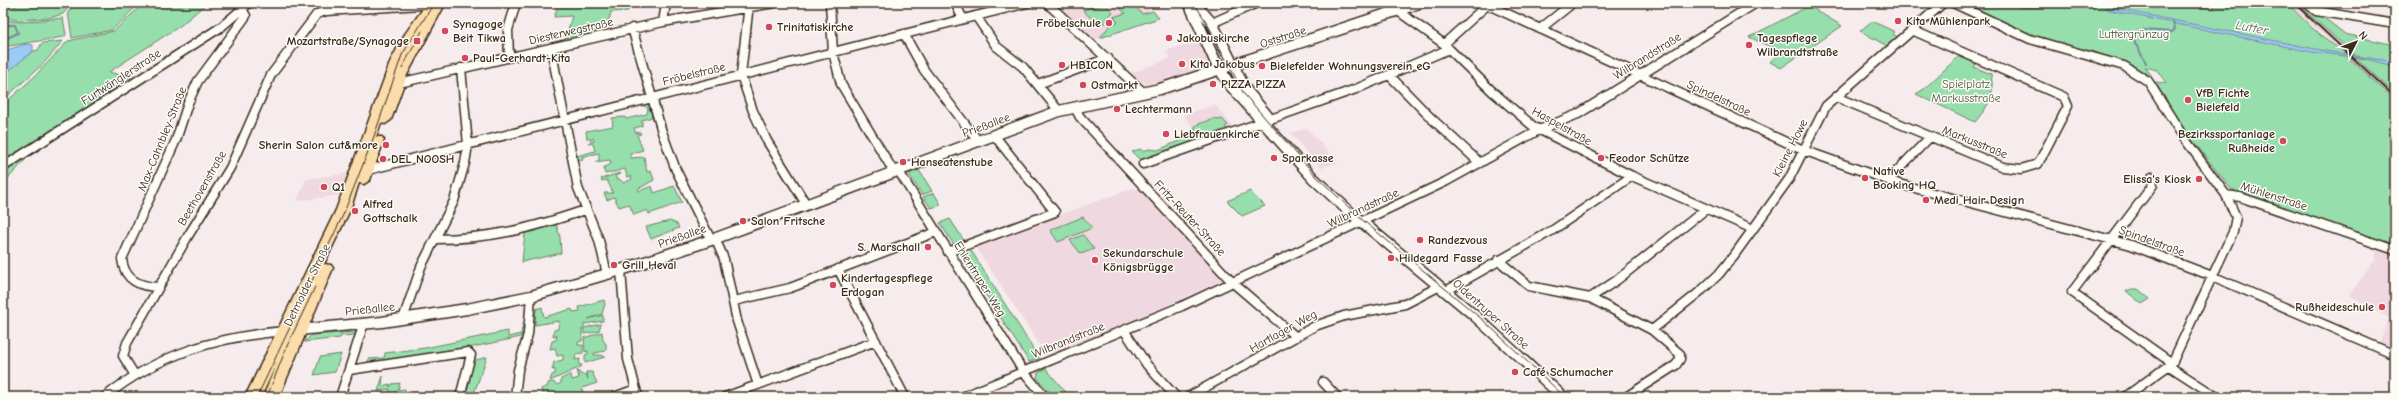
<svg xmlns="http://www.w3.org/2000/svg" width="2398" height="400" font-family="'Comic Neue',sans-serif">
	<rect width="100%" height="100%" fill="#f7eced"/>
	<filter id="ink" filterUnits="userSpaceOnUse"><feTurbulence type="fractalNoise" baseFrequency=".025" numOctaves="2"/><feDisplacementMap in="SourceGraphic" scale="8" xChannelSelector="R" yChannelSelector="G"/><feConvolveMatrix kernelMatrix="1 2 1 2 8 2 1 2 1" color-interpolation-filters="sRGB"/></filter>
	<g filter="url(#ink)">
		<path fill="#f0d8e1" d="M1054,3H1142L1160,18L1094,40Z
			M2287,3H2305L2354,46L2395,89V105L2347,56Z
			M1200,40L1209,62L1202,70L1153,85L1144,84L1131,73L1171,58L1165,51Z
			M1215,105L1235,129L1204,140L1183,115Z
			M1307,128L1332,156L1338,162L1321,168L1290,133Z
			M350,173L342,195L297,201L306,179Z
			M1133,188L1141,190L1220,274L1222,280L1144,316L1046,355L975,246Z
			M2377,247L2395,253V351L2379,344L2389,318L2349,295L2375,260Z"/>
		<path fill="#96deac" stroke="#688465" d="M7,3H72L63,14L49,18L18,20L3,17V8Z
			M76,3H140L112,30L72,38L68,12Z
			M144,3H207L180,26L109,72L138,80L39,145L3,184V105L34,77L68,41L114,31Z
			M559,3H629L628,11L611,12L607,29L565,40L572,16L554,17Z
			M1127,3H1132L1142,14L1153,11L1159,18L1100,38L1110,25L1118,22L1113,17L1126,13L1119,8Z
			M1959,3H2185L2214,9V3H2287C2304,19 2332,52 2355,55L2296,3H2305L2345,34L2395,45V94L2355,57L2368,59L2346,55L2395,100V162H2393L2395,164V247L2243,195L2230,188L2186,132L2155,82L2166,83L2157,70L2145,67L2152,76H2149L2123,62L2043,42Z
			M1105,4L1113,12L1108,17L1106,22L1098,26L1083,10Z
			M1809,6L1842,26L1781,68L1770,62L1780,51L1749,37Z
			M63,18L66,35L63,37L3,47V20L23,22Z
			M1872,21L1895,32L1893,34L1898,37L1887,46L1860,31Z
			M63,41L44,63L3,100V73C15,68 28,51 38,50L42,43Z
			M1960,55L1977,62L1974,67L1991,74C1995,97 1989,105 1975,122L1916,94L1924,89Z
			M648,103L652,117L642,120V126L634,128L636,133L640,132L641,134L637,135L643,150L630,154L631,158L644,157L647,172L651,171L654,180L638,189L639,191L652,186L654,193L674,186L682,202L649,214L647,210L634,215L629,204L619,207L614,197L607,200L604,193H613L607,180L602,181L601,179L619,173L621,174L615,176L616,179H619L624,183L632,179L631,176L627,177L625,169L605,174L603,168L611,164L610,160L595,162L599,160V153L582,157L583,160L579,161L577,156L595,151L593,144L588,143L594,141L593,138L590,141V138L587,139L586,131L613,126L612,118L625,117L626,119L647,114L648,108L642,105Z
			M1216,118L1218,120L1222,119L1228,125L1225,127L1229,131L1204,140L1194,129L1196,125Z
			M1195,134L1198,141L1142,162L1132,152L1140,149L1143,151L1149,149L1158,150Z
			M919,170L932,191L922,195L909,174Z
			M1250,191L1265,206L1242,216L1227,201Z
			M934,193L941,205L931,208L923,197Z
			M1083,217L1092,228L1058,242L1050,230Z
			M950,219L965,242L954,245L940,223Z
			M670,221L677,224L679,228L651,239L646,227Z
			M556,224L560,237L561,253L522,262L525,233Z
			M1083,235L1094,249L1081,254L1070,240Z
			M969,247L1039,358L1029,362L958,251Z
			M2132,289H2138L2150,299L2142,304L2126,291Z
			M604,300L605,304L602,314L588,319L603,315V321L584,324V328L601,324L599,331L584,334V329H582V341L578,342V345H583V353L576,354L575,360L580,359L579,365H582L581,367L550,381L552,375L555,374V369L552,370L554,362L563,360V355L557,356L555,348L550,349L552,341L556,340L557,335L553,336L554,330L558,329L559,321L535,325L536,309L542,307L544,317L572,309L573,312L580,311L579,307Z
			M523,324L521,337L444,353L367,364L369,359L384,358L385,353L425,348L508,331V337L521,334Z
			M356,332L355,335L341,336L340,338L304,342L312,335Z
			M602,332L603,340L606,344V351L594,353V355H600L605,357L585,363V355L588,354V351L585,352L584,338Z
			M341,354L335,372L314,375L320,357Z
			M487,357L473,396L465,397L473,361Z
			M1046,368L1047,370L1070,397H1054L1037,378L1038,373Z
			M577,370L582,375L586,374L588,379L586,372H592L597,383L582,388L583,394L576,396L575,393L558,397H543L541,389L548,386V383L553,382L557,385L561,383V379L571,374L572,380L579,378Z
			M383,376L382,386L390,384V387L392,384L400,383L398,390L405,389L406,394L397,397H388L390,389L378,391Z"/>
		<path fill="#9ccaf7" stroke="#758aa0" d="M2004,3H2042L2041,7L2024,8Z
			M2108,7L2325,51L2395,62V66L2362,58L2312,52L2109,10L2106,8Z
			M26,44L33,45V51L10,70L3,73V51Z"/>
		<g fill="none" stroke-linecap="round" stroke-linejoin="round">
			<path stroke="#758aa0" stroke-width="2" d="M15,6L19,3
				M3,25H15L18,33L3,40
				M2146,63L2135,43L2134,35L2143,30L2172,32L2175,29L2173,21"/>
			<g stroke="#3b2a1e" stroke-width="11">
				<path id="minor" d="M830,3L833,52L841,84L894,172
					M955,3L963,19
					M1047,3L1144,93
					M1484,3L1803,150L1899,184L2131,245L2212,276L2395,355
					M1953,3L2030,39L2124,66L2148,81L2184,138L2226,195L2236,217L2233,232L2172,363L2125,397
					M2307,3L2316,11L2395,24
					M749,4L741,75L753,111L767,141L806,204
					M326,11L437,4
					M1398,11L1444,44L1492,91L1534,127L1632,176L1753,229
					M976,16L996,46L1023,67L1059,111
					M663,22L666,3
					M1212,23L1257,3
					M632,28L662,132L676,170L711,240
					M1540,29L1569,6
					M904,34L924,70L978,141
					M1444,44L1487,5
					M551,48L578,188L599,240L607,274
					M509,57L508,30L516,3
					M1390,76L1431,118L1480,163
					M399,83L663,22L774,3
					M1038,84L1108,58
					M1836,97L2003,167L2021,169L2038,164L2068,106L2064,97L1912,30
					M1075,108L1080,117L1232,282L1296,337
					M1143,164L1356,89L1449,49
					M3,167L221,27L249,3
					M368,170L1027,3
					M898,170L1023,371L1045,397
					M2152,177L2153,185L2072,292L2172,363
					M1890,181L1893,175L1930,137
					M2226,195L2240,197L2395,250
					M715,238L724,259L737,321L758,385
					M435,239C490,239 533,228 585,210
					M948,252L1055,212L994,135
					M1498,260L1529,286L1590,298L1652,330L1680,354V359L1676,365L1626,397
					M838,269L905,397
					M621,270L628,359L638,397
					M159,287C140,287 124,280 122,259L176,140L188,103L198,81L246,16L242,9
					M1446,291L1553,230L1632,176
					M1590,298L1617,280L1706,209
					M734,301L790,288L936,232
					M403,319L421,267L454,201L465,163L468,145L461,68
					M1124,330L1147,365L1176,397
					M1652,330L1702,290L1719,274L1735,254L1789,179L1826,106L1943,3
					M2169,366L2217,397
					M349,370L468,352L471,355L460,397
					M134,374L123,356L127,343L188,236L230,168L271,75L317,14L326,11L333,3
					M1323,382L1337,397
					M105,397C158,354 217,337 284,331
					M340,397L364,323
					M515,397L518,370L528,334L531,296
					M614,397L636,389
					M725,397L876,341
					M962,397L1182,306L1445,182L1539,130L1578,114L1756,3
					M1188,397L1315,326L1344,316L1405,304L1440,286"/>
			</g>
			<g stroke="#3b2a1e" stroke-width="13">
				<path id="tertiary" d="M1189,3L1216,63L1229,84L1313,178L1351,213L1474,315L1563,397
					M1194,3L1212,23L1245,89L1269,118
					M298,330L382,322L467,309L531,296L621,270L711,240L1059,111L1160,89L1420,3"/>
			</g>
			<g stroke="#3b2a1e" stroke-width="3">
				<path id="primary" d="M427,3H440L444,6L407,75L391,120L385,124L381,123L376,137H382L384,140L370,180L364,184L359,183L350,210L324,264L331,265L333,268L279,397H263L278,360L261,397H245L336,210L391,60L405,34Z"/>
			</g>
			<use href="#minor" stroke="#fdfcf7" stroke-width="8"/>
			<use href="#tertiary" stroke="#fdfcf7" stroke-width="10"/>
			<use href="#primary" fill="#faddab" fill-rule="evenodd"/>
			<path stroke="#3b2a1e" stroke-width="1" d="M1194,3L1207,23L1244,94L1316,176L1359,217L1484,321L1565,397
				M402,68L422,31
				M257,397L343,215L373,139L402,55L434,3
				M267,397L287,346L315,287"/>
			<path stroke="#3b2a1e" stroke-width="2" d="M2294,3L2395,97"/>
		</g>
	</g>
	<g fill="#d1495b" stroke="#fdfcf7" stroke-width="1.5">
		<circle cx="1898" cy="21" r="4"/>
		<circle cx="1109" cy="23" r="4"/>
		<circle cx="769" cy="27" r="4"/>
		<circle cx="445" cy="31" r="4"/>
		<circle cx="1169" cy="38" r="4"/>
		<rect x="413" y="37" width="8" height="8" rx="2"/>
		<circle cx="1749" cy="45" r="4"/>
		<circle cx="465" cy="58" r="4"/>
		<circle cx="1182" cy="64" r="4"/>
		<circle cx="1062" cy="65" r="4"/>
		<circle cx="1262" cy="66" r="4"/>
		<circle cx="1213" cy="84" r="4"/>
		<circle cx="1083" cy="85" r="4"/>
		<circle cx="2188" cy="100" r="4"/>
		<circle cx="1117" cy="109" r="4"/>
		<circle cx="1166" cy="134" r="4"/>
		<circle cx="2283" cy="141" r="4"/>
		<circle cx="386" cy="145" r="4"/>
		<circle cx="1274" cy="158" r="4"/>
		<circle cx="1601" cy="158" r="4"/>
		<circle cx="383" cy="159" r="4"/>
		<circle cx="903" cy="162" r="4"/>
		<circle cx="1865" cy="178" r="4"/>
		<circle cx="2199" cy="179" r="4"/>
		<circle cx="324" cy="187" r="4"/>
		<circle cx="1926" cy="200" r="4"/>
		<circle cx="355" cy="211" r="4"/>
		<circle cx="743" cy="221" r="4"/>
		<circle cx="1420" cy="240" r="4"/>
		<circle cx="928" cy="247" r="4"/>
		<circle cx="1391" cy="258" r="4"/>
		<circle cx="1095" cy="260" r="4"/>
		<circle cx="614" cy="265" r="4"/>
		<circle cx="833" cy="285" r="4"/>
		<circle cx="2382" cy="307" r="4"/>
		<circle cx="1515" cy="372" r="4"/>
	</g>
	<g text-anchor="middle" stroke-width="3" stroke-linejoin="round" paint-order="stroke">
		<g font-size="12" font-weight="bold" fill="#3b2a1e" stroke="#fdfcf7" text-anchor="start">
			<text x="1906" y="25">Kita Mühlenpark</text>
			<text x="1101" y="27" text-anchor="end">Fröbelschule</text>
			<text x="453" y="28">Synagoge<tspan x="453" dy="14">Beit Tikwa</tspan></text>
			<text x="777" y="31">Trinitatiskirche</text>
			<text x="1177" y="42">Jakobuskirche</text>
			<text x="1757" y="42">Tagespflege<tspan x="1757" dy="14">Wilbrandtstraße</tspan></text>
			<text x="409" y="45" text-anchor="end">Mozartstraße/Synagoge</text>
			<text x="473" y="62">Paul-Gerhardt-Kita</text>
			<text x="1190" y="68">Kita Jakobus</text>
			<text x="1070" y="69">HBICON</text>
			<text x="1270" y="70">Bielefelder Wohnungsverein eG</text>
			<text x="1221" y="88">P!ZZA P!ZZA</text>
			<text x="1091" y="89">Ostmarkt</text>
			<text x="2196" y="97">VfB Fichte<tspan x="2196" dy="14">Bielefeld</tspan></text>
			<text x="1125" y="113">Lechtermann</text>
			<text x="1174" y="138">Liebfrauenkirche</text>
			<text x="2275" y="138" text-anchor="end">Bezirkssportanlage<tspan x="2275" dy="14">Rußheide</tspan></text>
			<text x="378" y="149" text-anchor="end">Sherin Salon cut&amp;more</text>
			<text x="1282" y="162">Sparkasse</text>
			<text x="1609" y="162">Feodor Schütze</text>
			<text x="391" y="163">DEL NOOSH</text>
			<text x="911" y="166">Hanseatenstube</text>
			<text x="1873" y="175">Native<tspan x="1873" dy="14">Booking HQ</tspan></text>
			<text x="2191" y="183" text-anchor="end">Elissa's Kiosk</text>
			<text x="332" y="191">Q1</text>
			<text x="1934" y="204">Medi Hair Design</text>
			<text x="363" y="208">Alfred<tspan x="363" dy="14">Gottschalk</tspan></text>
			<text x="751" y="225">Salon Fritsche</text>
			<text x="1428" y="244">Randezvous</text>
			<text x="920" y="251" text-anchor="end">S. Marschall</text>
			<text x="1103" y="257">Sekundarschule<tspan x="1103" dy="14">Königsbrügge</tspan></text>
			<text x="1399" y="262">Hildegard Fasse</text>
			<text x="622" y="269">Grill Heval</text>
			<text x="841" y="282">Kindertagespflege<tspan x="841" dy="14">Erdogan</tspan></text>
			<text x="2374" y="311" text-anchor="end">Rußheideschule</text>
			<text x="1523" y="376">Café Schumacher</text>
		</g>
		<g font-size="12" fill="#3b2a1e" stroke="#fdfcf7">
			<text transform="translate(571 31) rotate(-13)" y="4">Diesterwegstraße</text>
			<text transform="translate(1283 37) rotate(-18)" y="4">Oststraße</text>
			<text transform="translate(1647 56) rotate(-32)" y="4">Wilbrandstraße</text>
			<text transform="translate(694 74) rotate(-14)" y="4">Fröbelstraße</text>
			<text transform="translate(121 77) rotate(-33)" y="4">Furtwänglerstraße</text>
			<text transform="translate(1719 98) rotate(25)" y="4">Spindelstraße</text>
			<text transform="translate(986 125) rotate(-20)" y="4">Prießallee</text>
			<text transform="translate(1562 126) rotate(29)" y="4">Haspelstraße</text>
			<text transform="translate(162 139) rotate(-68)" y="4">Max-Cahnbley-Straße</text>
			<text transform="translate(1975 142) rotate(22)" y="4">Markusstraße</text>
			<text transform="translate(1790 148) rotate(-63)" y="4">Kleine Howe</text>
			<text transform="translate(202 188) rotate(-60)" y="4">Beethovenstraße</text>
			<text transform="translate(2274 196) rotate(18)" y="4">Mühlenstraße</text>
			<text transform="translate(1363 208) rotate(-25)" y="4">Wilbrandstraße</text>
			<text transform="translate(1190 218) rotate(47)" y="4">Fritz-Reuter-Straße</text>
			<text transform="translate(682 236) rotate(-19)" y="4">Prießallee</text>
			<text transform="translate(2152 241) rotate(20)" y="4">Spindelstraße</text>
			<text transform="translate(980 279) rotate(58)" y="4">Ehlentruper Weg</text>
			<text transform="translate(307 285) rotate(-64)" y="4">Detmolder Straße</text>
			<text transform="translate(370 309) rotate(-6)" y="4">Prießallee</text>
			<text transform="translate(1491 314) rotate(42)" y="4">Oldentruper Straße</text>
			<text transform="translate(1283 331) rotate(-29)" y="4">Hartlager Weg</text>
			<text transform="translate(1068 340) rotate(-22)" y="4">Wilbrandstraße</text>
		</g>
		<g font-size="12" fill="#525742" stroke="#fdfcf7">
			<text x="2134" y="38">Luttergrünzug</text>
			<text x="1966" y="88">Spielplatz<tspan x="1966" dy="14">Markusstraße</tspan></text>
		</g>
		<g font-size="13" font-style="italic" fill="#585a5f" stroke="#fdfcf7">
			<text transform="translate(2252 27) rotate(11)" y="5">Lutter</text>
		</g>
	</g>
	<rect width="2398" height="400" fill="none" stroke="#fdfcf7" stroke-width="16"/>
	<rect x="8" y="8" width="2382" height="384" fill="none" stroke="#3b2a1e" stroke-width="1.5" filter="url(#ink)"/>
	<g transform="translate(2356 42) rotate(48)" stroke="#fdfcf7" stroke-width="3" paint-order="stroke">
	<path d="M0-3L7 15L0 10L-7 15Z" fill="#3b2a1e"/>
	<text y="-6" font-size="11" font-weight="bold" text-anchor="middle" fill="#3b2a1e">N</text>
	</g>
</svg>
